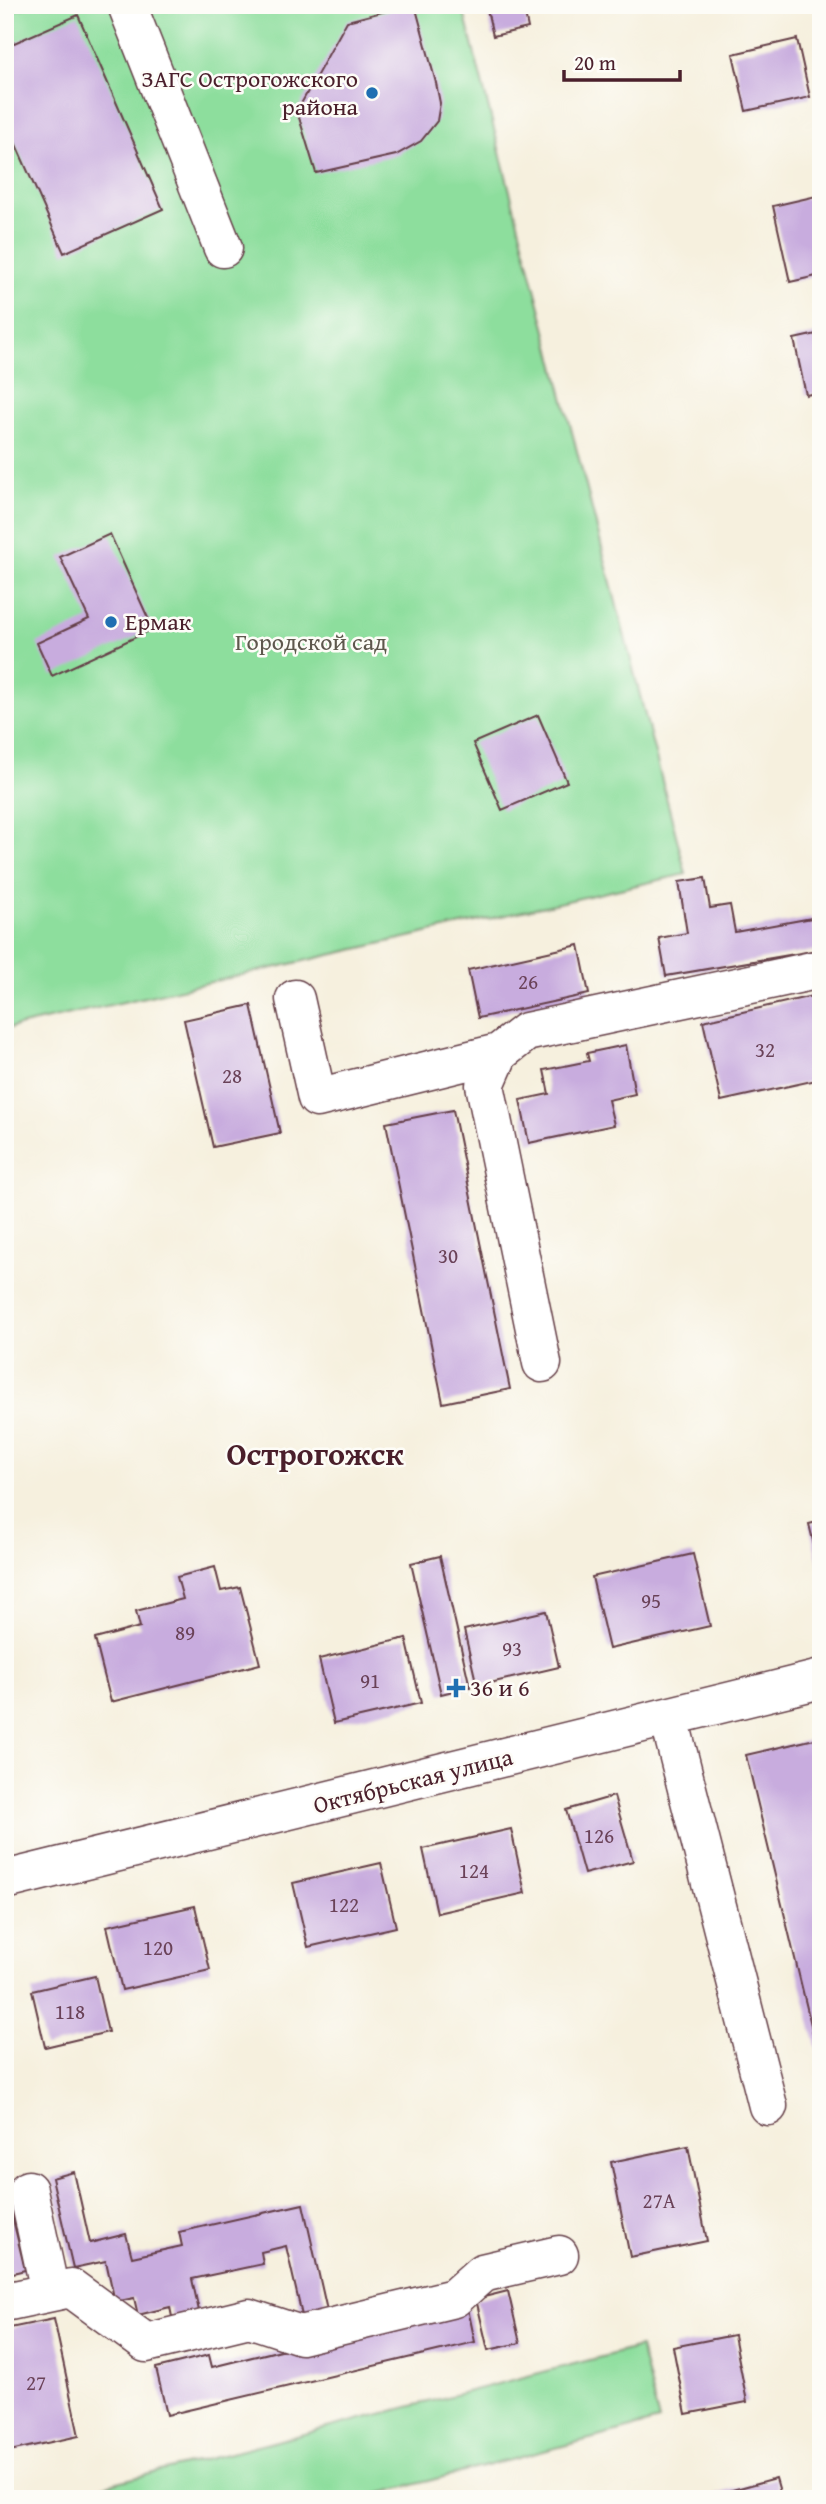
<svg xmlns="http://www.w3.org/2000/svg" width="826" height="2504" font-family="'Gentium Book Plus',serif">
	<rect width="100%" height="100%" fill="#fdfcf7"/>
	<filter id="ink" filterUnits="userSpaceOnUse"><feTurbulence type="fractalNoise" baseFrequency=".0143" numOctaves="2"/><feDisplacementMap in="SourceGraphic" scale="14" xChannelSelector="R" yChannelSelector="G"/><feConvolveMatrix kernelMatrix="1 2 1 2 8 2 1 2 1" color-interpolation-filters="sRGB"/></filter>
	<filter id="wash" filterUnits="userSpaceOnUse"><feTurbulence type="fractalNoise" baseFrequency=".00686" numOctaves="4" result="noise"/><feDisplacementMap in="SourceGraphic" scale="28" xChannelSelector="R" yChannelSelector="G"/><feGaussianBlur stdDeviation="1.57" result="paint"/><feColorMatrix in="noise" values="0 0 0 0 0 0 0 0 0 0 0 0 0 0 0 0 0 1.4 0 .05"/><feComposite in="paint" operator="in"/></filter>
	<g filter="url(#wash)">
		<rect width="100%" height="100%" fill="#f6f0de"/>
		<path fill="#8dde9d" stroke="#6c7e64" stroke-width="2" d="M33,5H462L686,874L5,1029V12Z
			M640,2347L659,2421L359,2499H94L91,2489Z"/>
		<g id="blocks">
			<path fill="#c8acde" d="M409,5H415L436,83L440,103L437,121L421,141L396,155L316,173L297,111L347,21Z
				M486,5H523L528,28L493,36Z
				M78,15L163,209L64,253L5,120V47Z
				M797,39L810,97L746,111L733,54Z
				M821,195V275L790,282L773,206Z
				M821,333V392L806,395L794,339Z
				M110,534L153,629L52,676L37,643L89,619L60,557Z
				M538,715L567,782L502,810L473,743Z
				M705,878L710,908L730,905L735,932L812,918L818,950L666,976L659,938L687,933L679,882Z
				M579,945L589,994L478,1018L468,970Z
				M821,994V1079L721,1101L703,1021Z
				M251,1005L280,1133L213,1147L184,1020Z
				M626,1045L635,1094L608,1100L614,1125L529,1143L520,1100L549,1094L544,1070L589,1061L587,1053Z
				M453,1110L510,1389L443,1403L386,1123Z
				M821,1521V1569L820,1570L809,1524Z
				M693,1554L710,1626L609,1649L592,1577Z
				M440,1556L470,1687L441,1694L411,1563Z
				M215,1567L221,1591L240,1587L260,1664L111,1702L95,1639L140,1627L136,1611L183,1599L177,1577Z
				M546,1611L559,1667L477,1686L464,1630Z
				M406,1638L421,1703L334,1723L319,1659Z
				M819,1738L821,2053L818,2054L746,1755Z
				M614,1796L633,1861L584,1874L566,1810Z
				M511,1829L525,1893L437,1913L423,1849Z
				M381,1863L396,1927L308,1947L293,1883Z
				M195,1906L210,1970L122,1990L107,1926Z
				M95,1976L108,2032L45,2047L32,1991Z
				M688,2146L707,2241L630,2257L611,2162Z
				M74,2172L90,2243L126,2234L132,2257L182,2246L179,2232L303,2204L328,2315L303,2320L286,2246L261,2252L263,2264L192,2279L199,2311L172,2317L170,2307L138,2315L134,2298L115,2302L106,2261L73,2268L52,2178Z
				M5,2186L25,2270L5,2275Z
				M508,2291L520,2343L488,2350L476,2299Z
				M467,2304L475,2342L167,2415L156,2368L209,2355L212,2367Z
				M54,2319L79,2436L5,2452V2329Z
				M734,2335L747,2402L686,2414L673,2347Z
				M776,2478L782,2499H703V2498Z"/>
		</g>
	</g>
	<g filter="url(#ink)">
		<use href="#blocks" fill-opacity="0" stroke="#643e46" stroke-width="2"/>
		<g fill="none" stroke-linecap="round" stroke-linejoin="round">
			<g stroke="#643e46" stroke-width="41">
				<path id="minor" d="M127,5L223,248
					M295,999L317,1098L499,1053
					M542,1363L485,1085L499,1053L526,1032L821,969
					M669,1718L768,2106
					M5,1880L821,1679
					M28,2190L50,2292
					M5,2302L71,2288L146,2343L249,2318L301,2335L454,2298L482,2273L559,2255"/>
			</g>
			<use href="#minor" stroke="#fff" stroke-width="38"/>
		</g>
	</g>
	<g fill="#1f6fb2" stroke="#fdfcf7" stroke-width="2.5">
		<circle cx="372" cy="93" r="7"/>
		<circle cx="111" cy="622" r="7"/>
		<path d="M452.5 1677.5h7v7h7v7h-7v7h-7v-7h-7v-7h7z"/>
	</g>
	<g text-anchor="middle" stroke-width="5" stroke-linejoin="round" paint-order="stroke">
		<g font-size="21" fill="#6a4258">
			<text x="528" y="989">26</text>
			<text x="765" y="1057">32</text>
			<text x="232" y="1083">28</text>
			<text x="448" y="1263">30</text>
			<text x="651" y="1608">95</text>
			<text x="185" y="1640">89</text>
			<text x="512" y="1656">93</text>
			<text x="370" y="1688">91</text>
			<text x="599" y="1843">126</text>
			<text x="474" y="1878">124</text>
			<text x="344" y="1912">122</text>
			<text x="158" y="1955">120</text>
			<text x="70" y="2019">118</text>
			<text x="659" y="2208">27А</text>
			<text x="36" y="2390">27</text>
		</g>
		<g font-size="24" fill="#4a1f2b" stroke="#fdfcf7" text-anchor="start">
			<text x="358" y="87" text-anchor="end">ЗАГС Острогожского<tspan x="358" dy="28">района</tspan></text>
			<text x="125" y="630">Ермак</text>
			<text x="470" y="1696">36 и 6</text>
		</g>
		<g font-size="24" fill="#5e584d" stroke="#fdfcf7">
			<text x="311" y="650">Городской сад</text>
		</g>
		<g font-size="24" fill="#4a1f2b" stroke="#fdfcf7">
			<text transform="translate(413 1781) rotate(-14)" y="8">Октябрьская улица</text>
		</g>
		<g font-size="32" font-weight="bold" fill="#4a1f2b" stroke="#fdfcf7">
			<text x="315" y="1465">Острогожск</text>
		</g>
	</g>
	<rect width="826" height="2504" fill="none" stroke="#fdfcf7" stroke-width="28"/>
	<path d="M564 70v10h116v-10" fill="none" stroke="#4a1f2b" stroke-width="3.5"/>
	<text x="574" y="70" font-size="21" fill="#4a1f2b" stroke="#fdfcf7" stroke-width="5" paint-order="stroke">20 m</text>
</svg>
